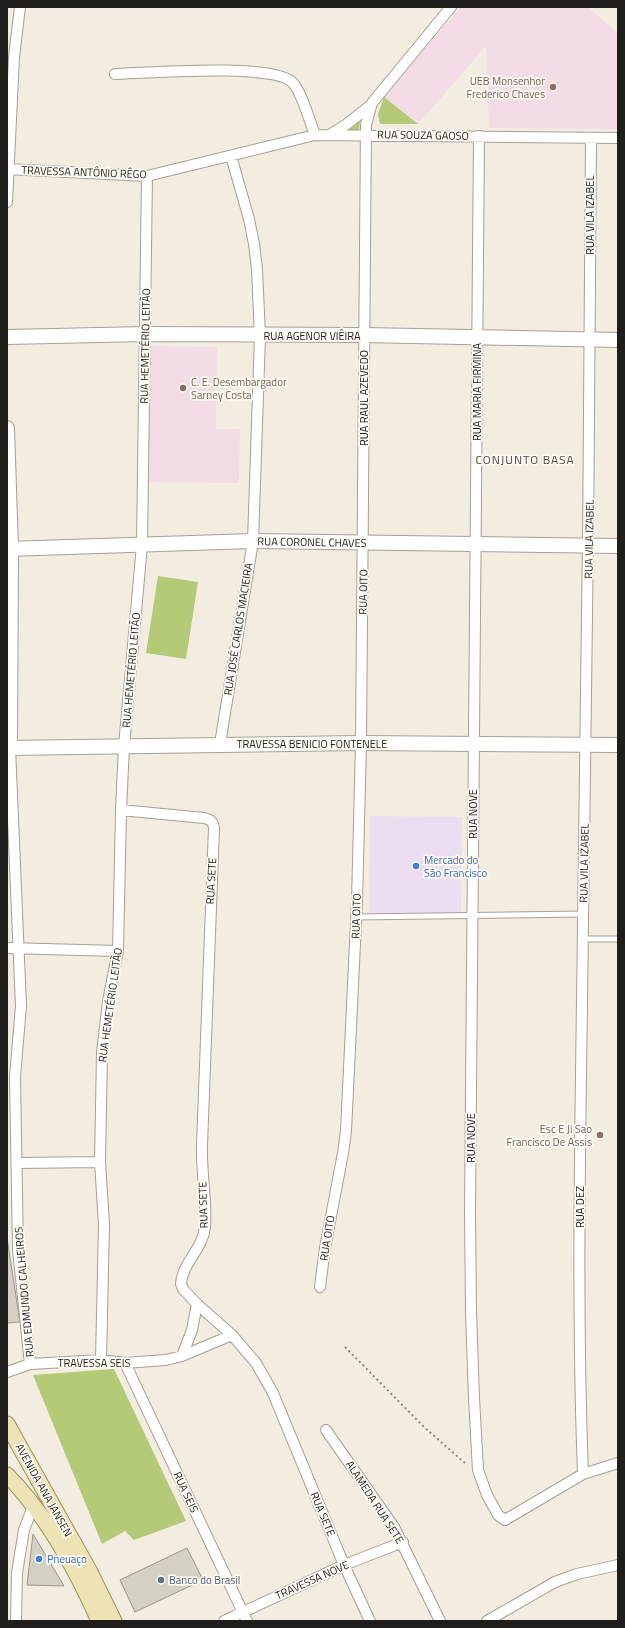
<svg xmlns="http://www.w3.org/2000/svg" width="625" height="1628" font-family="'Titillium Web',sans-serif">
	<rect width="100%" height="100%" fill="#f3ede1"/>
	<path fill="#ecdef2" d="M370,816L462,817L461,916L369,915Z"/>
	<path fill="#f4dce7" d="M461,7H588L618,33V129L489,128L486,46L418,124L384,97Z
		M150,346L217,347L216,429H240L239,483L148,482Z"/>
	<path fill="#b4ca76" d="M384,97L418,124H380L378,114Z
		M360,121L359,131L344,132Z
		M158,576L198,582L186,659L146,653Z
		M114,1369L186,1521L134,1540L125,1531L102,1544L33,1375Z"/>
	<path fill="#d5d0c4" stroke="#9a958a" d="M7,1238L20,1322L7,1323Z
		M33,1534L64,1586L27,1585Z
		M187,1548L203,1580L135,1612L120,1580Z"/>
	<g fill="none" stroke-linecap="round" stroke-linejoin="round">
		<g stroke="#a5a095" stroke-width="7">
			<path id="lane" d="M356,917L583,914
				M583,939H618"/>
		</g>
		<g stroke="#a5a095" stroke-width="12">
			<path id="street" d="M115,74C147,73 272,63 292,82C301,90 310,122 315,135
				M331,134L347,124L371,105
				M479,136L470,1212L471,1312L474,1398L478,1470L487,1495L498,1515L505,1520L583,1474L618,1463
				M7,169L147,176L315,135L618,138
				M7,202L14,57L20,7
				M220,744L253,541L260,336L257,269L254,244L249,219L231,156
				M10,748L21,1006L15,1077L18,1250L30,1364
				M121,810L204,818C211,820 213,821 214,828C209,934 205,1040 202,1145C201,1172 207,1201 205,1227C203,1249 182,1263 181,1284L183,1289L197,1304L232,1335L256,1363L273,1393L344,1565L370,1621
				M7,948L118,951
				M17,1163L100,1162
				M320,1287L325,1248L343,1153L346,1131L357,902L361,743L366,125L372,103L451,7
				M182,1356L192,1330L197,1304
				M101,1360L104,1225L100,1162L102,1053L108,1001L118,951L121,810L124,746L142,545L147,176
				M125,1363L247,1621
				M7,1372L30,1364L101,1360L125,1363L166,1360L182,1356L232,1335
				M326,1430L394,1527L440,1621
				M583,1474C576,1291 581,1107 583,923C587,661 590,400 591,138
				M16,1621L17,1573L24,1530L33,1506
				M224,1621L344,1565L403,1542
				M487,1621L555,1582L577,1574L618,1565"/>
		</g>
		<g stroke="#a5a095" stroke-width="16">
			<path id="secondary" d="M7,337L145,334L364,335L618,340
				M7,428L11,549L10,748
				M7,549L253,541L618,546
				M7,748L361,743L618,745"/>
		</g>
		<g stroke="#9d925f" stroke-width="17">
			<path id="primary" d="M7,1424L90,1572L114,1621
				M7,1475C47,1515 76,1569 99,1621"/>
		</g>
		<path stroke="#8c8880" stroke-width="2" stroke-dasharray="2 3" stroke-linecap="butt" d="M345,1347L423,1426L466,1464"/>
		<use href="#lane" stroke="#fff" stroke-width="5"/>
		<use href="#street" stroke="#fff" stroke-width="10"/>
		<use href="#secondary" stroke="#fff" stroke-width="14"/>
		<use href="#primary" stroke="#ede3b5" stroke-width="15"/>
	</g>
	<g fill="#8d6e63" stroke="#fefbf4" stroke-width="1.5">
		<circle cx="553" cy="87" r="4"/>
		<circle cx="183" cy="388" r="4"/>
		<circle cx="600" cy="1135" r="4"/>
	</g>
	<g fill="#3f7fe0" stroke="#fefbf4" stroke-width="1.5">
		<circle cx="416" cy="866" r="4"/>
		<circle cx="39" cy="1559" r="4"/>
	</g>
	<circle fill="#5c6f8a" stroke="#fefbf4" stroke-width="1.5" cx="161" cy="1580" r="4"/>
	<g text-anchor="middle" stroke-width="3.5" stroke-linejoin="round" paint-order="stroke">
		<g font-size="11" fill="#785e54" stroke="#fefbf4" text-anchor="end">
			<text x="545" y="85">UEB Monsenhor<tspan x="545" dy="13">Frederico Chaves</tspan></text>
			<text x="191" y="386" text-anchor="start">C. E. Desembargador<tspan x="191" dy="13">Sarney Costa</tspan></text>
			<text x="592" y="1133">Esc E Ji Sao<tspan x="592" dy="13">Francisco De Assis</tspan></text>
		</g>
		<g font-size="11" fill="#201e1a" stroke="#fefbf4">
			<text transform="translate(423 135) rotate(1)" y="4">RUA SOUZA GAOSO</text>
			<text transform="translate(84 172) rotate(2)" y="4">TRAVESSA ANTÔNIO RÊGO</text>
			<text transform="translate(590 215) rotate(-90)" y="4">RUA VILA IZABEL</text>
			<text x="312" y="340">RUA AGENOR VIÊIRA</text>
			<text transform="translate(145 346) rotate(-89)" y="4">RUA HEMETÉRIO LEITÃO</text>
			<text transform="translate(477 392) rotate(-90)" y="4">RUA MARIA FIRMINA</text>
			<text transform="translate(364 398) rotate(-90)" y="4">RUA RAUL AZEVEDO</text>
			<text transform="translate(589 539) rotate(-89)" y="4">RUA VILA IZABEL</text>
			<text transform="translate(312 542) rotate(1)" y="4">RUA CORONEL CHAVES</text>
			<text transform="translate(363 592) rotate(-89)" y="4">RUA OITO</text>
			<text transform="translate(238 629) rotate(-81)" y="4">RUA JOSÉ CARLOS MACIEIRA</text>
			<text transform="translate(131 670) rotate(-85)" y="4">RUA HEMETÉRIO LEITÃO</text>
			<text x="312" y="748">TRAVESSA BENICIO FONTENELE</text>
			<text transform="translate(473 814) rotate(-90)" y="4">RUA NOVE</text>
			<text transform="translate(584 863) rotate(-89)" y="4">RUA VILA IZABEL</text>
			<text transform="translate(211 881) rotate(-87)" y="4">RUA SETE</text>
			<text transform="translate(356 916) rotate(-88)" y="4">RUA OITO</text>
			<text transform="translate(110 1005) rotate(-82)" y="4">RUA HEMETÉRIO LEITÃO</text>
			<text transform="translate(471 1138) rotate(-90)" y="4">RUA NOVE</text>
			<text transform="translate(203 1205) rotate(-92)" y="4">RUA SETE</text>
			<text transform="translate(580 1207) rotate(-90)" y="4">RUA DEZ</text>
			<text transform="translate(327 1238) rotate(-81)" y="4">RUA OITO</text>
			<text transform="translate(24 1292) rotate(-95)" y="4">RUA EDMUNDO CALHEIROS</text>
			<text x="94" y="1367">TRAVESSA SEIS</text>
			<text transform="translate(44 1490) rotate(61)" y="4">AVENIDA ANA JANSEN</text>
			<text transform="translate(186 1492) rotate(65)" y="4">RUA SEIS</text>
			<text transform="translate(375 1502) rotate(57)" y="4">ALAMEDA RUA SETE</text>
			<text transform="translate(323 1514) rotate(67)" y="4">RUA SETE</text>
			<text transform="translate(312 1580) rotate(-24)" y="4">TRAVESSA NOVE</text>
		</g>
		<g font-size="11" fill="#366cbe" stroke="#fefbf4" text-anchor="start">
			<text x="424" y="864">Mercado do<tspan x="424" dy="13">São Francisco</tspan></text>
			<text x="47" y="1563">Pneuaço</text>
		</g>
		<g font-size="11" fill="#4e5e75" stroke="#fefbf4" text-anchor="start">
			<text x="169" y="1584">Banco do Brasil</text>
		</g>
		<g font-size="12" letter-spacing="1" fill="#4c483e" stroke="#fefbf4">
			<text x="525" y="464">CONJUNTO BASA</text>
		</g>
	</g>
	<rect width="625" height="1628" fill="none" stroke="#201e1a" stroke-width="16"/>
</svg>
